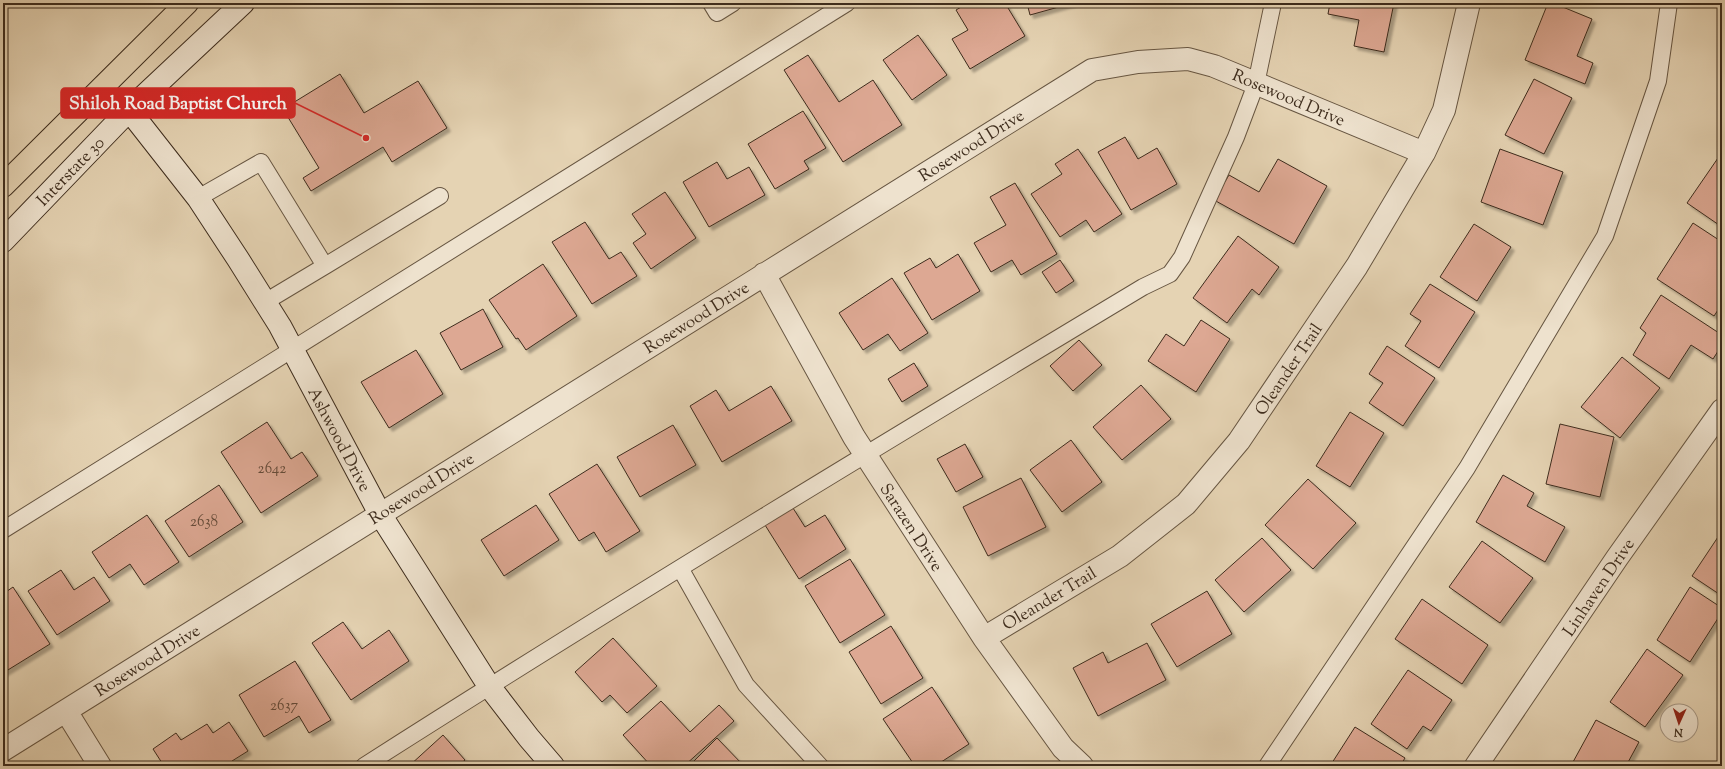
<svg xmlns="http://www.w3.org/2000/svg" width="1725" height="769" font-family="'Sorts Mill Goudy',serif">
	<defs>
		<filter id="shadow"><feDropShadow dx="3.5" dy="3.5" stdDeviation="1" flood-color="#0004"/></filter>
	</defs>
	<rect width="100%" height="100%" fill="#e5d3b3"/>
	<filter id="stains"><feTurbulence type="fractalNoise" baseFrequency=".005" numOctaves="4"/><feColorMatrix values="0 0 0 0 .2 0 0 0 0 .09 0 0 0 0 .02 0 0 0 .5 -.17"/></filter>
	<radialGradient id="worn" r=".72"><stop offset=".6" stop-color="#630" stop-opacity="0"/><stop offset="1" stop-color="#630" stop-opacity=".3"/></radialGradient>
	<path fill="#dda893" stroke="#3d2c1d" filter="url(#shadow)" d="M968,3H1005L1025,36L970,69L952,39L968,30L956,10Z
		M1027,3H1073L1030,15Z
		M1330,3H1394L1384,52L1354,46L1359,20L1328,14Z
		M1548,3H1553L1592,19L1577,56L1593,63L1585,84L1525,60Z
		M918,35L947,75L912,100L883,60Z
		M808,55L839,102L873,80L902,125L843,162L784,70Z
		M340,74L364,113L418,81L447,128L392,162L383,147L311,191L303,178L319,168L283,109Z
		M1534,79L1572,98L1544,154L1505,135Z
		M803,111L826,148L804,161L809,169L775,189L748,144Z
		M1125,137L1138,159L1157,148L1177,184L1131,210L1098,152Z
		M1078,149L1122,214L1094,232L1086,220L1060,237L1031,194L1062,174L1055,164Z
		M1500,149L1563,172L1543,225L1481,202Z
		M1718,158L1722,160V227L1687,203Z
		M1278,159L1327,186L1294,244L1214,200L1229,175L1259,192Z
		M717,162L727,179L749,167L765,195L709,227L683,182Z
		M1015,183L1057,254L1021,275L1012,260L991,272L974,243L1006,225L990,197Z
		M665,192L696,238L651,269L633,243L646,234L632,214Z
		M585,222L609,259L621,252L637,276L592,304L552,242Z
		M1693,223L1722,242V304L1714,316L1657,279Z
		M1474,224L1511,247L1477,301L1440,277Z
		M1238,236L1279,267L1259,295L1252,289L1227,323L1193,298Z
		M958,254L980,291L932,320L904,273L930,258L936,268Z
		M1060,260L1074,281L1056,293L1042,272Z
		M543,264L577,316L526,350L518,338L516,339L489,300Z
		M892,278L928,333L900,351L888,334L863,350L839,313Z
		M1430,284L1475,312L1439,368L1405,346L1421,321L1410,314Z
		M1661,295L1722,335V345L1713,359L1691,345L1669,379L1633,355L1646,333L1640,328Z
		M483,309L503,347L461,370L440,333Z
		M1201,320L1230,339L1196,392L1148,361L1166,334L1184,346Z
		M1079,340L1102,365L1073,391L1050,366Z
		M1387,346L1435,378L1403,426L1369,403L1383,383L1369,374Z
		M416,350L443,394L389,428L361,382Z
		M1622,357L1660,388L1620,438L1581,407Z
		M914,363L928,386L902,402L888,379Z
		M1141,385L1171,419L1122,460L1093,427Z
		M771,386L792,421L722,462L690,406L716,390L729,411Z
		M1350,412L1384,433L1350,487L1316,466Z
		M267,422L291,459L302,452L318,476L261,513L221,452Z
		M1560,424L1614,437L1600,497L1546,484Z
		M673,425L696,465L640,497L617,457Z
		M1071,440L1102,482L1062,512L1030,470Z
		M965,444L983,477L956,492L937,459Z
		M597,464L640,531L606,552L594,532L579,541L549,494Z
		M1503,475L1534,493L1527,506L1565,527L1545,562L1476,522Z
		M1021,478L1046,527L988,556L963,507Z
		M1308,479L1356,523L1313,569L1265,525Z
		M219,485L243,522L189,557L165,521Z
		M536,505L559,540L504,576L481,540Z
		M793,508L805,527L825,515L846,549L799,579L765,525Z
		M147,515L179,562L144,585L130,564L109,578L92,552Z
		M1722,531V596L1692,576Z
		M1262,538L1291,570L1244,612L1215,580Z
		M1482,541L1533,578L1500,623L1449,587Z
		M850,559L885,615L840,643L805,586Z
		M61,570L74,590L94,577L110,601L57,635L28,591Z
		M13,587L50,644L3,673V594Z
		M1690,587L1722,608V612L1690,662L1657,640Z
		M1207,591L1232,634L1177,667L1151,624Z
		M1422,599L1488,645L1462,684L1395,639Z
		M343,622L362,649L389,630L409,661L351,700L312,643Z
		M891,626L923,678L881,704L849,652Z
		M613,638L657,686L627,713L610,695L602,702L575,672Z
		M1147,643L1166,680L1098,716L1073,668L1103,652L1108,663Z
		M1647,649L1683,675L1645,727L1610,702Z
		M295,661L331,720L309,733L299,716L264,737L239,695Z
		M1408,670L1452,700L1431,731L1423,726L1407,749L1371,724Z
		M932,687L969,744L935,766H915L883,719Z
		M661,701L690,732L719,705L734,721L684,766H651L623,735Z
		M1596,720L1639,742L1626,766H1581L1573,762Z
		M229,722L248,751L232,761L235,766H164L153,749L176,733L181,740L207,724L213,733Z
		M1355,727L1405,758L1400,766H1330Z
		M443,735L465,760L458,766H409Z
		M717,738L744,766H689Z"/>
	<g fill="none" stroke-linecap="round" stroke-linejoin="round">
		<g stroke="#675642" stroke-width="18">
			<path id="lane" d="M711,3L717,13L733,3
				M198,198L261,162L325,266L265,302
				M325,266L440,196
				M3,530L847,3
				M680,568L746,685L820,766
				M364,766C621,602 882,444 1143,287L1170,274L1182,257L1236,137L1256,84L1273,3
				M1267,766L1467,468L1605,236L1658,81L1669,3"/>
		</g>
		<g stroke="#675642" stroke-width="24">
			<path id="street" d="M764,274L854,437L984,638L1063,748L1082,766
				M984,638L1120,556L1186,504L1239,441L1357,266L1424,153L1444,110L1469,3
				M66,711L100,766
				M3,750L1092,70L1138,62L1188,59L1214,66L1424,153
				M1476,766L1617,558L1722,410"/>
		</g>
		<g stroke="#3d2c1d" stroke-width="24">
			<path id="secondary" d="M129,110L198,198L238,259L280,326L380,514L489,686L529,738L553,766
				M3,241L129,110L243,3"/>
		</g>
		<g stroke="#3d2c1d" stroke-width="24">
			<path id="highway" d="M3,186L187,3"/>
		</g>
		<use href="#lane" stroke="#eee2ce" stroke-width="16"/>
		<use href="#street" stroke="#eee2ce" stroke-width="22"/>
		<use href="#secondary" stroke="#eee2ce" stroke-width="22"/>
		<use href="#highway" stroke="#e5d3b3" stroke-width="22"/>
	</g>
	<g text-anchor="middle" stroke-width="3.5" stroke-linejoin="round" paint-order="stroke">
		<g font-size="15" fill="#654b3a">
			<text x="272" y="473">2642</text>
			<text x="204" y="526">2638</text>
			<text x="284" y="710">2637</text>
		</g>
		<g font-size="17" fill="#3d2c1d" stroke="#eee2ce">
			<text transform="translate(1289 97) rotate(23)" y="6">Rosewood Drive</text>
			<text transform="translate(971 145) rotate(-32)" y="6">Rosewood Drive</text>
			<text transform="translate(70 171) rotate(-46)" y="6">Interstate 30</text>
			<text transform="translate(696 317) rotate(-32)" y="6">Rosewood Drive</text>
			<text transform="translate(1288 369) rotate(-56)" y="6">Oleander Trail</text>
			<text transform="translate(340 439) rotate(62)" y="6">Ashwood Drive</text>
			<text transform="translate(421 488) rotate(-32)" y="6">Rosewood Drive</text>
			<text transform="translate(912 527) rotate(57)" y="6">Sarazen Drive</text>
			<text transform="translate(1598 587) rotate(-56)" y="6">Linhaven Drive</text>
			<text transform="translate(1049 598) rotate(-31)" y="6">Oleander Trail</text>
			<text transform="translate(147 660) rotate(-32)" y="6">Rosewood Drive</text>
		</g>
	</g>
	<path fill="none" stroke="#d62828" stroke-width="1.5" d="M366 138L295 103"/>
	<circle fill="#d62828" stroke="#eee2ce" stroke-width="1.5" cx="366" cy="138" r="4"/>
	<rect fill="#d62828" stroke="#d62828" stroke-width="1.5" x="61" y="88" width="234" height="30" rx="4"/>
	<g font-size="18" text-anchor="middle" font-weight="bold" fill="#fff">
		<text x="178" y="109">Shiloh Road Baptist Church</text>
	</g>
	<rect width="1725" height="769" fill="none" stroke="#e5d3b3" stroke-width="16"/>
	<rect x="4" y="4" width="1717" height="761" fill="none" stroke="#3d2c1d" stroke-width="2"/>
	<rect x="8" y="8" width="1709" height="753" fill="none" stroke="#3d2c1d"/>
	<g transform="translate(1679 723) rotate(183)"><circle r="19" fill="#eee2ce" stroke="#a79987"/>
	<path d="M0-3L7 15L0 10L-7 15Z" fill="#8f2418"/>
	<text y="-6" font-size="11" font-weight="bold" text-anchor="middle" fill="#3d2c1d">N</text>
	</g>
	<rect width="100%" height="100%" filter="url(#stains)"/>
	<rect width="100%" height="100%" fill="url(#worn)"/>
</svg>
